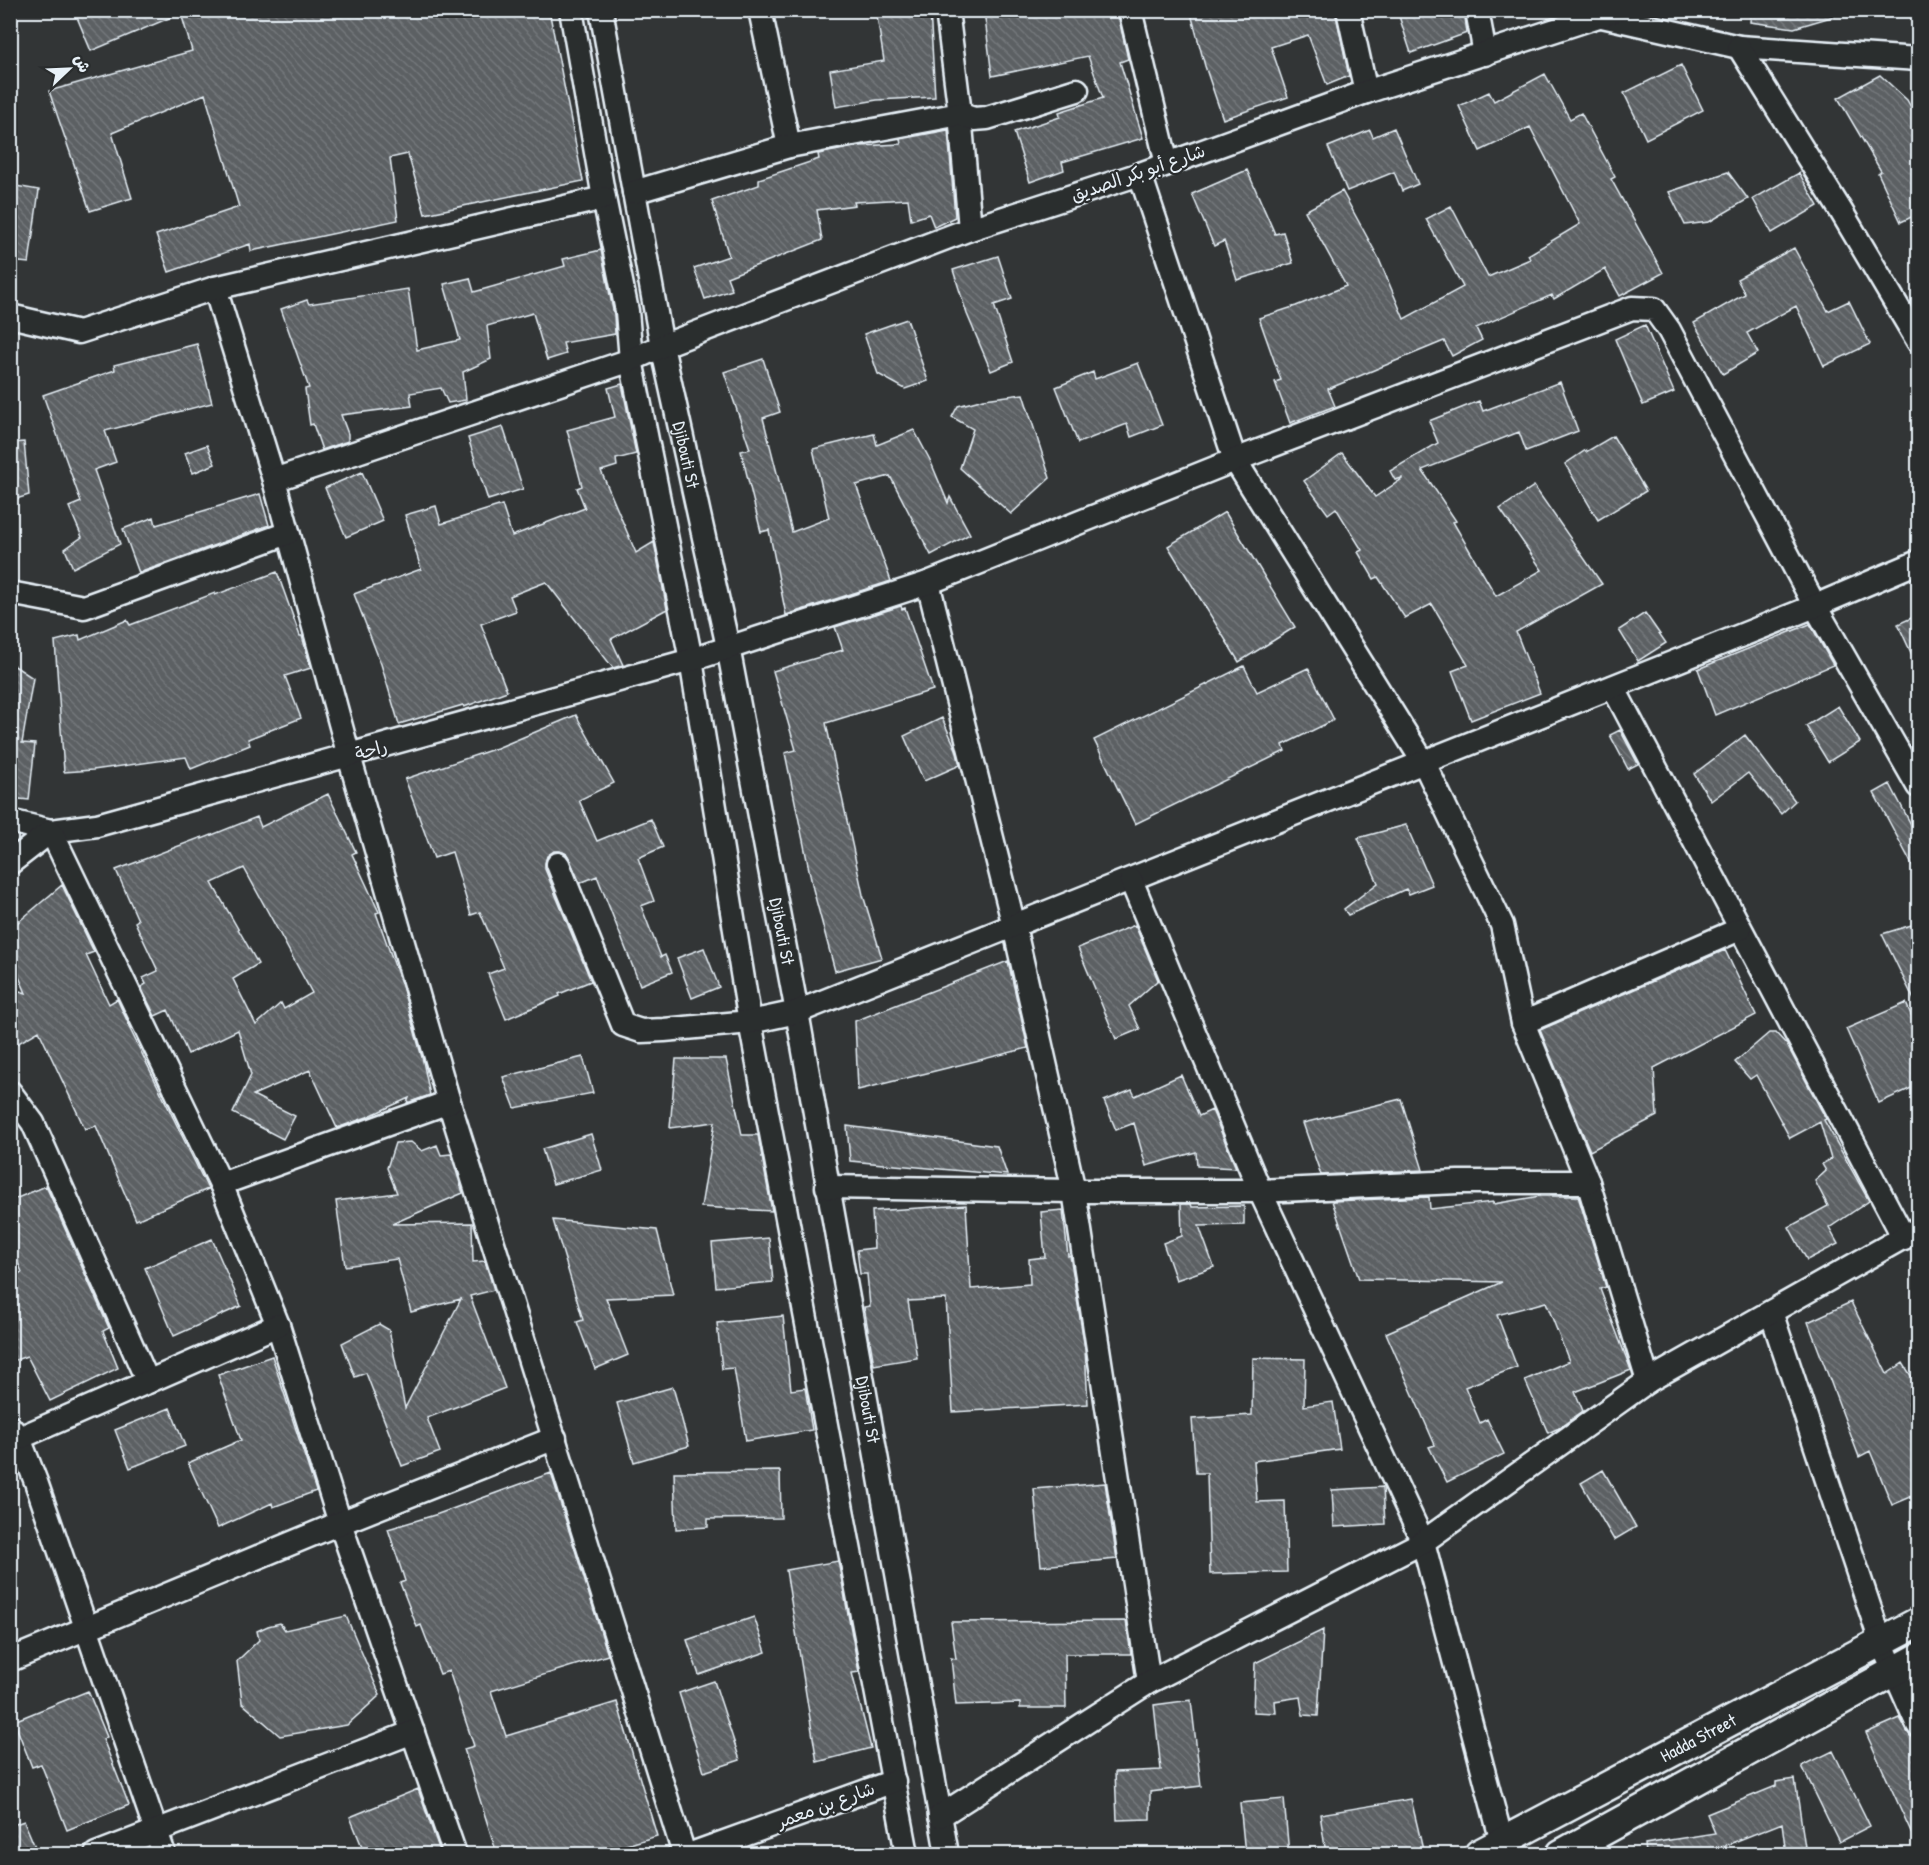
<svg xmlns="http://www.w3.org/2000/svg" width="1929" height="1865" font-family="'Patrick Hand','Playpen Sans Arabic',sans-serif">
	<defs>
		<pattern id="building-back-hatch" width="6" height="6" patternUnits="userSpaceOnUse" patternTransform="scale(1.5)"><rect width="6" height="6" fill="#5c6063"/><path d="M-1 5l2 2M0 0l6 6M5-1l2 2" fill="none" stroke="#73777a"/></pattern>
	</defs>
	<rect width="100%" height="100%" fill="#323536"/>
	<filter id="ink" filterUnits="userSpaceOnUse"><feTurbulence type="fractalNoise" baseFrequency=".0167" numOctaves="2"/><feDisplacementMap in="SourceGraphic" scale="12" xChannelSelector="R" yChannelSelector="G"/><feConvolveMatrix kernelMatrix="1 2 1 2 8 2 1 2 1" color-interpolation-filters="sRGB"/></filter>
	<g filter="url(#ink)">
		<path fill="url(#building-back-hatch)" stroke="#e8f1f8" stroke-width="1.5" fill-rule="evenodd" d="M74,10H549L583,181L425,214L408,154L390,158L398,220L251,251L250,244L169,272L156,235L239,207L205,94L112,133L132,198L90,211L49,91L192,51L181,13L91,51Z
			M876,10H930L935,97L877,100L836,107L830,70L884,61Z
			M984,10H1117L1128,59L1120,62L1143,138L1062,162L1064,170L1030,182L1014,132L1060,117L1059,112L1103,98L1088,56L992,76Z
			M1190,10H1263L1264,16L1285,10H1335L1349,76L1327,85L1308,35L1271,47L1288,97L1223,119L1205,66Z
			M1397,10H1464L1467,33L1411,53Z
			M1751,10H1838V15L1794,28L1750,22Z
			M1681,65L1703,110L1646,139L1624,93Z
			M1545,74L1570,119L1581,113L1615,177L1611,179L1663,273L1620,296L1605,269L1554,299L1552,295L1476,328L1482,340L1452,356L1444,341L1328,389L1335,406L1290,423L1275,382L1281,380L1259,318L1296,306L1346,286L1305,211L1342,191L1378,257L1404,319L1463,287L1426,219L1451,206L1488,277L1530,259L1528,255L1580,224L1530,127L1480,151L1459,106L1489,92L1494,101Z
			M1880,75L1907,100L1918,120V214L1901,222L1878,173L1881,171L1838,98Z
			M1394,128L1418,184L1402,191L1394,172L1347,191L1328,147L1370,130L1373,137Z
			M948,130L955,217L934,227L929,214L911,220L908,199L854,202L855,205L817,210L822,240L727,277L732,290L705,299L694,268L729,256L712,201L759,185V179L819,159L818,154L860,146L901,144L900,139Z
			M1247,170L1275,234L1283,232L1293,263L1237,280L1224,241L1214,246L1192,194Z
			M1728,172L1748,199L1709,222L1685,225L1669,192Z
			M1799,173L1818,206L1772,233L1753,199Z
			M10,185L39,190L29,263L10,261Z
			M1794,248L1828,311L1849,301L1870,344L1824,366L1796,306L1747,333L1758,353L1723,374L1694,323L1745,294L1737,279Z
			M601,250L614,315L615,334L563,343L566,354L547,360L533,313L487,326L491,359L463,372L466,400L448,403L441,388L410,393L412,406L341,415L348,434V441L322,450L313,424L310,425L305,389L309,388L281,309L307,300L309,304L408,289L417,350L460,340L444,284L470,278L474,292L565,266L563,259Z
			M998,256L1012,299L994,305L1013,362L991,371L967,314L953,270Z
			M907,319L928,381L905,389L878,374L864,334Z
			M1645,325L1674,392L1643,405L1615,339Z
			M197,344L212,403L105,431L116,462L94,470L120,544L73,568L65,549L82,537L69,507L81,502L43,395L115,370L114,365Z
			M763,359L780,412L763,418L792,532L829,518L813,449L874,434L877,445L914,430L930,460L948,503L950,497L970,534L931,555L890,476L856,485L891,581L786,615L769,530L761,532L741,451L750,449L724,372Z
			M1138,363L1162,425L1131,437L1127,424L1078,443L1056,387L1093,372L1095,379Z
			M1560,382L1578,431L1526,451L1519,432L1422,470L1456,521L1453,522L1496,596L1542,570L1500,509L1534,486L1602,584L1516,632L1540,693L1471,720L1452,671L1468,665L1432,604L1405,618L1378,577L1374,579L1358,552L1362,550L1336,508L1328,514L1304,481L1342,453L1375,497L1402,479V478L1395,480L1390,471L1438,443L1429,421L1479,401L1483,411Z
			M622,384L636,454L616,459L617,466L601,471L636,553L654,542L667,609L611,639L623,665L613,668L546,582L510,596L516,611L481,624L507,691L464,707L463,705L399,724L381,664L354,594L421,569L405,515L436,506L441,524L502,505L512,536L585,508L577,488L582,486L567,430L615,417L608,388Z
			M1023,394L1050,478L1011,514L960,468L973,429L952,417L958,406L984,399Z
			M503,427L523,489L488,500L468,438Z
			M1613,436L1646,491L1598,520L1565,464L1586,450V452Z
			M24,442L29,495L10,501V443Z
			M207,445L215,464L193,473L185,453Z
			M362,472L383,521L346,537L325,488Z
			M260,494L269,525L139,573L123,529L154,517L156,525Z
			M1225,512L1295,627L1239,662L1168,546Z
			M277,572L300,636H302L311,668L285,676L301,718L248,739L250,745L191,769L186,757L93,770L64,772L55,641L79,635L80,640L127,620L130,625L215,593V595Z
			M901,606L902,609L905,608L933,690L826,723L863,895L882,958L835,971L813,889L785,753L796,750L773,671L843,650L835,627Z
			M1645,613L1666,643L1638,661L1619,630Z
			M1918,615V668L1898,624Z
			M1810,624L1833,665L1715,715L1698,669Z
			M10,663L33,678L22,743L35,744L29,800L10,798Z
			M1244,666L1257,692L1308,668L1334,720L1283,745L1285,751L1135,824L1094,740Z
			M1838,706L1860,742L1828,762L1806,726Z
			M576,715L614,783L579,800L597,841L651,819L663,847L638,858L654,901L641,906L661,957L665,955L672,972L640,985L597,876L580,883L567,854L560,851H554L547,856L545,863V869L591,981L559,994L560,996L506,1019L488,974L504,968L480,912L471,915L452,852L434,858L405,779L497,748Z
			M942,718L956,749L960,765L924,781L904,736Z
			M1620,730L1638,764L1628,769L1610,735Z
			M1745,735L1795,801L1781,814L1748,773L1711,801L1694,774Z
			M1890,784L1918,838V876L1874,793Z
			M328,794L356,852L352,854L379,912L376,913L402,986L423,1061L430,1095L407,1103L409,1098L367,1117L337,1128L310,1070L253,1095L295,1116L283,1139L233,1113L251,1075L238,1030L188,1054L168,1010L155,1016L141,987L146,984L143,978L158,971L135,922L138,920L116,870L202,837V839L257,817L261,827ZM244,868L312,993L284,1009L281,1003L256,1025L233,979L258,964L212,883Z
			M1406,825L1432,885L1409,894L1406,889L1348,915L1344,909L1378,883L1358,838Z
			M62,885L94,952L86,955L109,1004L117,999L130,1027H129L208,1189L136,1220L96,1126L85,1129L39,1031L10,1048V988L26,993L10,956V929Z
			M1918,923V1008L1882,934Z
			M1135,925L1158,980L1129,1006L1140,1029L1116,1039L1078,948Z
			M704,948L719,987L692,998L677,958Z
			M1725,950L1756,1015L1654,1068L1657,1116L1590,1151L1540,1030Z
			M1008,961L1028,1048L858,1090L855,1021Z
			M1906,1003L1918,1031V1085L1879,1103L1846,1029Z
			M1769,1033H1776L1787,1045L1826,1119L1824,1120L1869,1201L1829,1228L1838,1244L1807,1260L1789,1227L1828,1206L1815,1181L1826,1171L1822,1164L1831,1159L1820,1122L1790,1138L1756,1075L1750,1079L1735,1062Z
			M583,1057L593,1093L515,1108L503,1077Z
			M676,1059H726L742,1135H758L772,1211L701,1207L715,1122L670,1128Z
			M1181,1075L1199,1116L1212,1110L1236,1168L1197,1166L1196,1152L1146,1166L1134,1123L1116,1130L1104,1101L1132,1090L1135,1096Z
			M1401,1099L1423,1170L1321,1175L1303,1123Z
			M847,1126L997,1146L1007,1175L850,1161Z
			M591,1134L602,1170L553,1184L542,1149Z
			M411,1142L422,1151L437,1145L441,1155L451,1154L463,1193L392,1224L472,1223L473,1262L485,1261L494,1290L470,1296L505,1388L427,1418L440,1452L402,1466L366,1373L355,1377L342,1343L379,1324L389,1330L405,1408L461,1299L411,1312L397,1259L345,1266L336,1201L397,1193L387,1168L395,1143Z
			M46,1186L109,1328L103,1331L118,1368L50,1401L27,1356L10,1362V1278L22,1272L10,1244V1201Z
			M1540,1196H1578L1606,1287L1600,1289L1631,1370L1575,1392L1583,1411L1559,1428L1548,1433L1525,1380L1569,1361L1546,1302L1497,1315L1517,1367L1465,1387L1480,1423L1487,1419L1504,1454L1447,1482L1429,1447L1435,1445L1386,1333L1502,1282L1359,1279L1332,1201L1429,1197L1430,1209L1493,1202V1204Z
			M1181,1204H1191L1192,1207L1244,1206V1225L1199,1226L1214,1267L1176,1280L1163,1243L1182,1236Z
			M966,1205L971,1289L1030,1284L1029,1259L1045,1257L1041,1212L1063,1210L1068,1256L1070,1255L1085,1349L1088,1404L953,1412L946,1299L908,1301L917,1358L874,1365L864,1307L870,1306L867,1274H860L857,1250L874,1248L872,1211Z
			M553,1220L657,1230L673,1295L606,1298L628,1355L595,1369L577,1322L583,1320Z
			M769,1238L773,1282L716,1287L712,1243Z
			M212,1239L241,1306L174,1336L145,1268Z
			M1851,1302L1887,1374L1903,1363L1918,1387V1494L1892,1505L1870,1451L1859,1457L1808,1322Z
			M783,1316L791,1390L805,1388L812,1430L746,1441L734,1368L722,1369L717,1323Z
			M272,1356L316,1491L273,1507L272,1503L218,1528L188,1463L241,1440L218,1375Z
			M1253,1358L1305,1359L1304,1406L1333,1402L1340,1449L1254,1461L1257,1502L1285,1501L1287,1572L1210,1574L1207,1473H1196L1192,1419L1252,1415Z
			M673,1387L689,1446L634,1462L617,1403Z
			M170,1408L185,1446L130,1468L115,1430Z
			M1603,1470L1636,1527L1614,1540L1581,1483Z
			M780,1471L781,1518L708,1519V1527L676,1529L674,1472Z
			M551,1473L608,1655L491,1691L506,1736L617,1702L657,1836L596,1854H497L464,1749L474,1746L449,1671L440,1674L421,1625L417,1627L400,1583L405,1581L388,1529L438,1514Z
			M1105,1483L1117,1559L1041,1566L1034,1489Z
			M1383,1487L1385,1524L1334,1527L1332,1490Z
			M838,1561L859,1672L852,1673L871,1748L817,1762L786,1570Z
			M346,1616L380,1695L347,1725L280,1736L242,1703L237,1661L259,1640L257,1631L268,1626L280,1623L285,1630Z
			M754,1617L766,1652L699,1675L687,1640Z
			M1126,1621L1131,1654H1065L1066,1708H1020V1703L956,1705L951,1658L956,1659L951,1622Z
			M1323,1630L1318,1716L1303,1715L1300,1697L1275,1701L1276,1713L1253,1712L1255,1663Z
			M714,1681L740,1760L704,1772L679,1693Z
			M88,1691L107,1737L103,1739L129,1805L67,1830L41,1764L32,1767L14,1721Z
			M1191,1700L1201,1786L1150,1792V1819L1117,1820L1115,1772L1161,1770L1154,1705Z
			M1900,1718L1910,1736L1918,1740V1847L1866,1733Z
			M1833,1751L1870,1826L1839,1842L1802,1766Z
			M1795,1779L1806,1854H1786L1782,1823L1704,1854H1646L1645,1844L1715,1833L1707,1814L1776,1786V1782Z
			M418,1789L441,1854H365L350,1817Z
			M1284,1799L1289,1854H1245L1240,1803Z
			M1411,1799L1424,1854H1326L1320,1814Z
			M24,1821L38,1854H10V1826Z"/>
		<g fill="none" stroke-linecap="round" stroke-linejoin="round">
			<g stroke="#e8f1f8" stroke-width="27">
				<g id="minor">
					<path d="M571,10L604,198L627,311L631,360L691,660L750,1022L907,1854"/>
					<path id="s1" d="M601,10L662,346L728,647L797,1012L947,1854"/>
					<path d="M760,10L789,146"/>
					<path d="M947,10L960,114L970,229"/>
					<path d="M1130,10L1167,164"/>
					<path d="M1348,10L1366,92"/>
					<path d="M1477,10L1485,54"/>
					<path d="M1602,16L1739,47L1918,59"/>
					<path d="M1739,47L1841,211L1918,341"/>
					<path d="M1140,174L1235,460L1424,763L1502,925L1523,1023L1588,1182L1648,1381"/>
					<path d="M634,192L789,146L960,114L974,119L987,118L1077,90"/>
					<path d="M215,288L274,480L349,756L449,1102L684,1854"/>
					<path d="M10,316L79,332L215,288L604,198"/>
					<path d="M274,480L631,360L662,346L970,229L1140,174L1366,92L1617,10"/>
					<path d="M928,583L1014,926L1074,1191L1149,1682"/>
					<path d="M10,593L84,607L288,533"/>
					<path d="M1613,687L1904,1238"/>
					<path d="M10,821L51,831L97,825L691,660L928,583L1235,460L1632,308L1654,309L1669,330L1815,606L1918,786"/>
					<path d="M10,863L51,831L221,1184L278,1325L340,1523L455,1854"/>
					<path d="M558,864L623,1025L641,1031L664,1030L750,1022L797,1012L1815,606L1918,562"/>
					<path d="M1131,880L1260,1191L1423,1542L1502,1842"/>
					<path d="M1523,1023L1740,929"/>
					<path d="M10,1092L33,1123L148,1382"/>
					<path d="M221,1184L449,1102"/>
					<path d="M827,1187L1074,1191H1260L1458,1182H1588"/>
					<path d="M1771,1312L1881,1642L1918,1725"/>
					<path d="M10,1427L19,1438L36,1482L164,1854"/>
					<path d="M10,1442L278,1325"/>
					<path d="M10,1660L340,1523L555,1438"/>
					<path d="M940,1816L1149,1682L1423,1542L1648,1381L1918,1229"/>
					<path d="M96,1854L413,1732"/>
					<path d="M691,1854L894,1781"/>
				</g>
			</g>
			<g stroke="#e8f1f8" stroke-width="33">
				<g id="major">
					<path id="s2" d="M1479,1854L1918,1622"/>
					<path d="M1561,1854L1918,1658"/>
				</g>
			</g>
			<use href="#minor" stroke="#2a2d2e" stroke-width="22"/>
			<use href="#major" stroke="#2a2d2e" stroke-width="28"/>
		</g>
	</g>
	<g text-anchor="middle" stroke-width="4.5" stroke-linejoin="round" paint-order="stroke">
		<g font-size="18" fill="#e8f1f8" stroke="#2a2d2e">
			<text transform="translate(1138 173) rotate(-19)" y="6">شارع أبو بكر الصديق</text>
			<text dy="6" stroke="none"><textPath href="#s1" startOffset="453">Djibouti St</textPath></text>
			<text transform="translate(371 750) rotate(-16)" y="6">راحة</text>
			<text dy="6" stroke="none"><textPath href="#s1" startOffset="939">Djibouti St</textPath></text>
			<text dy="6" stroke="none"><textPath href="#s1" startOffset="1425">Djibouti St</textPath></text>
			<text dy="6" stroke="none"><textPath href="#s2" startOffset="248">Hadda Street</textPath></text>
			<text transform="translate(826 1805) rotate(-20)" y="6">شارع بن معمر</text>
		</g>
	</g>
	<rect width="1929" height="1865" fill="none" stroke="#2a2d2e" stroke-width="36"/>
	<rect x="18" y="18" width="1893" height="1829" fill="none" stroke="#e8f1f8" stroke-width="2" filter="url(#ink)"/>
	<g transform="translate(69 69) rotate(67)" stroke="#2a2d2e" stroke-width="4.5" paint-order="stroke">
	<path d="M0-4.5L10 22L0 15L-10 22Z" fill="#e8f1f8"/>
	<text y="-9" font-size="16" font-weight="bold" text-anchor="middle" fill="#e8f1f8">ش</text>
	</g>
</svg>
